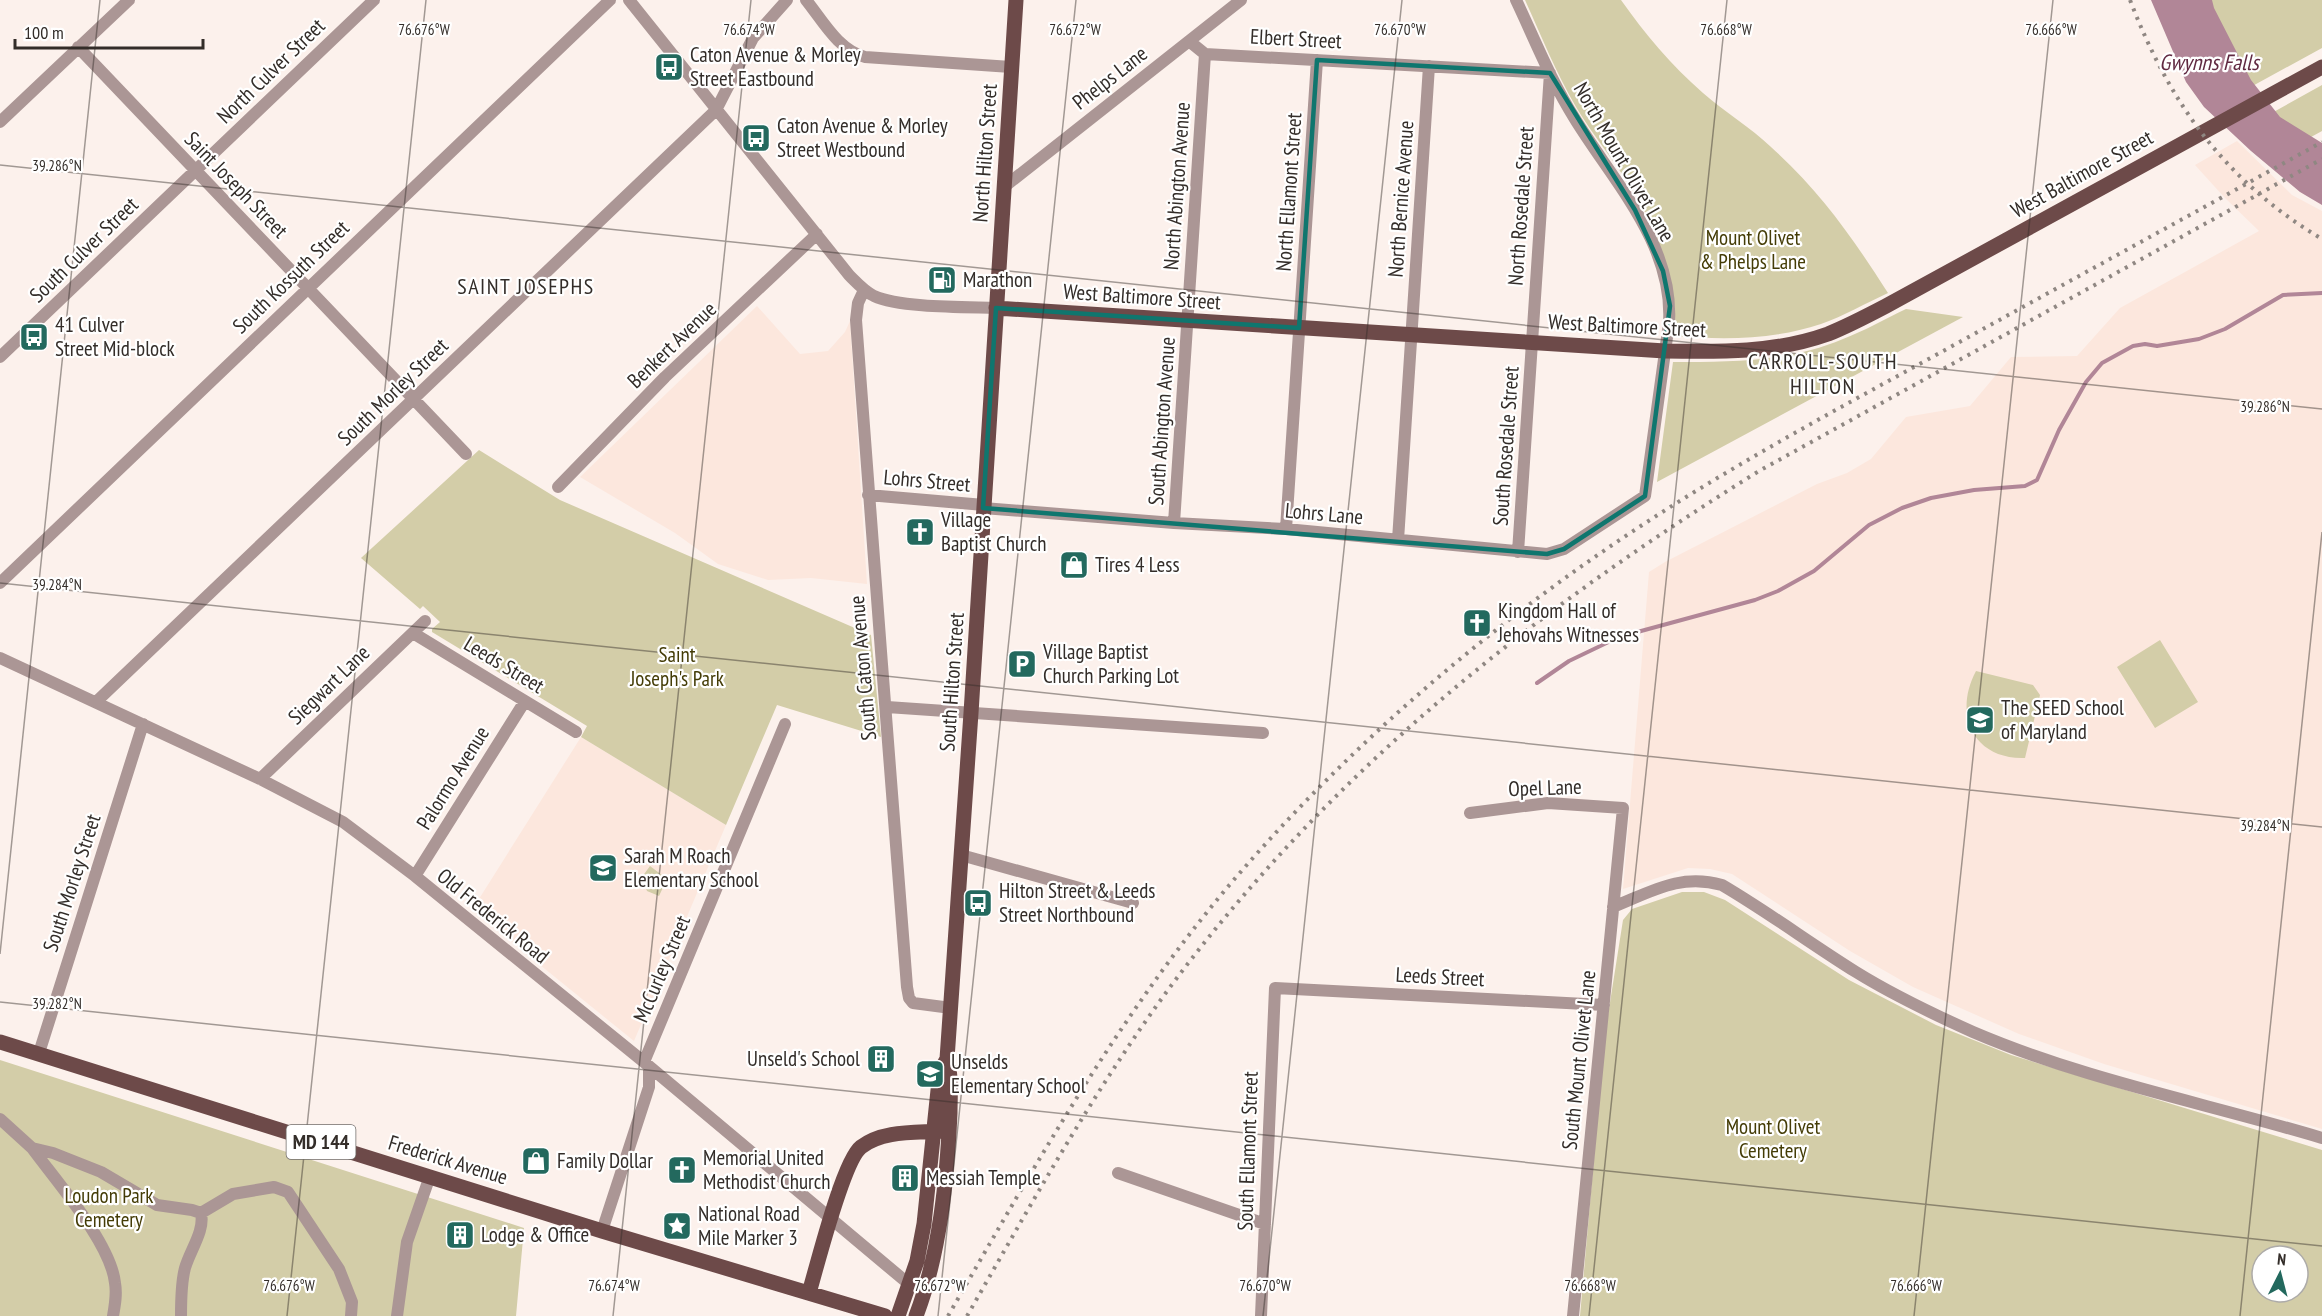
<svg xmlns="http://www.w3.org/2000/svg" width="2322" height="1316" font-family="'PT Sans Narrow',sans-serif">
	<rect width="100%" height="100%" fill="#fcf1ec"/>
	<path fill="#fce7dd" d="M2237,141L2292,195L2322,211V1129L2104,1064L2019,1034L1913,987L1850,951L1732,874L1710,869L1688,868L1623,889L1649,572L1665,562L1817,484L1847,473L1871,459L1906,417L1970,406L2011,357L2077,356L2120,308L2259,231L2224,197L2195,165Z
		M757,306L800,354L828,351L845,332L850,321L867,584L811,578L768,580L718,564L675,533L580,477Z
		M581,737L726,825L634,1041L472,910Z"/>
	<path fill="#d3cda8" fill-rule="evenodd" d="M1525,0H1621C1645,34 1671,65 1703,93C1725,112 1750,127 1771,147C1821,192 1852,237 1888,293C1866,303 1844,316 1821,324C1773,340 1724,340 1675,336C1678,284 1658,230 1630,186C1613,159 1592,134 1576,107C1556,73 1541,35 1525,0Z
		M2180,0H2322V48L2227,100Z
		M2322,85V131L2278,155L2252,124Z
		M1906,309L1963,317L1657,482L1673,362C1730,362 1789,362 1843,339C1864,331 1885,319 1906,309Z
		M479,450L560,500L871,635L881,737L777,705L726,825L581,737L587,726L432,632V629L440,622L423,606L420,609L361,558Z
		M2160,640L2198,702L2155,728L2117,667Z
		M1976,671L2033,685L2040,695L2025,758C1973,760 1953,714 1976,671Z
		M650,866L667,879L659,896L647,891L642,877Z
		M1682,892H1704L1725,900L1849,980L1936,1025L2011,1055L2322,1150V1316H1580L1605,1034L1623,920L1632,909ZM2262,1256H2298V1292H2262Z
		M0,1060L524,1228L516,1316H0Z"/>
	<path fill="#b18697" d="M2151,0H2212L2214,8L2251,80L2280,117L2322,143V205L2300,192L2251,151L2204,107L2186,82Z"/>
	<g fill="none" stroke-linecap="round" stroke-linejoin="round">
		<path stroke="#b18697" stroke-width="4" d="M1537,683L1569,661L1619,637L1755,600L1778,591L1814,571L1869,525L1902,508L1931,498L1974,490L2025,486L2037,480L2059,430L2086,382L2102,363L2133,346L2145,344L2157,346L2199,339L2225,329L2283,295L2322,293"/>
		<path stroke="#ab9695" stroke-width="12" d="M629,0L849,275C857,283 864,291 874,296C900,308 966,307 996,308
			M806,0C823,21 838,50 865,57L1011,67
			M1189,41L1205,54L1550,73L1518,552
			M78,47L466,454
			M0,122L129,0
			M1004,187L1241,0
			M864,290L858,303L856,320C871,542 891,765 907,987L909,998L913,1003L951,1008
			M0,357L374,0
			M558,487L665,377L817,234
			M868,495L984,505
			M983,508L1174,523L1286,529L1547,554L1564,549L1645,496L1669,323C1674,244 1613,181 1575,119C1551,81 1535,40 1516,0
			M1174,523L1205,54
			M1286,529L1317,60
			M1398,540L1429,66
			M0,583L610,0
			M413,633L576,732
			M0,658L260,779L343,822L415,876L644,1062L910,1285
			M96,702L716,110L753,38L787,0
			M887,707L1263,733
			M260,779L425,621
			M1470,813L1548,803L1623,808L1573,1316
			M961,855L1133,903
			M415,876L525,701
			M1613,907C1651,892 1680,873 1722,885C1768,912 1811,944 1856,972C1893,995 1933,1014 1973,1032C2085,1080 2206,1103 2322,1138
			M39,1053L143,724
			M644,1062L785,724
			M0,1119L32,1148L53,1153L101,1172L157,1205L192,1210L201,1213C205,1231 190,1250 185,1268C181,1283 181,1300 181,1316
			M32,1148C56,1181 111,1243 115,1283C117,1294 115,1305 113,1316
			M1118,1173L1265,1224
			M201,1213L233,1194L274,1187L288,1192L339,1269L352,1302L351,1316
			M602,1231L649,1087V1067
			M397,1316L407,1242L430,1176
			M1261,1316L1275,988L1604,1005"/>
		<path stroke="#6d4a49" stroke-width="15" d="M996,308L1665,351C1720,352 1775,353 1828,334C1848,326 1867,316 1886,306L2322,67
			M0,1042L602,1231L885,1316
			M809,1293C817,1266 843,1161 861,1147C883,1130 916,1133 942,1131
			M898,1316L917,1261L924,1224L940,1071L947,1059
			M916,1316C940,1253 947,1180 950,1113C950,1095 952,1077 947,1059L971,713L1016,0"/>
		<path stroke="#8f8782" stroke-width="4" stroke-dasharray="3 6" stroke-linecap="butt" d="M2130,0C2170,104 2225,181 2322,239
			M948,1316C1033,1169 1116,1020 1226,889C1353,739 1508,609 1675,504C1769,445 1867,393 1965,339C2084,273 2203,208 2322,142
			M967,1316C1037,1194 1106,1068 1193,957C1352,754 1542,606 1759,471L2322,159"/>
	</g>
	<path fill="none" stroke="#0f766e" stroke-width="4.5" stroke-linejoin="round" d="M1317,60L1550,73L1635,210L1663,271L1670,306L1645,496L1564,549L1547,554L983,508L996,308L1299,328Z"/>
	<path fill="none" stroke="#332d29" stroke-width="1.5" stroke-opacity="0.45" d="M0,165L2322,409M0,583L2322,827M0,954L100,0M0,1002L2322,1246M287,1316L426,0M613,1316L751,0M938,1316L1076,0M1263,1316L1402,0M1589,1316L1727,0M1914,1316L2053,0M2240,1316L2322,532"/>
	<defs>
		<g id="bus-square" transform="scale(1.5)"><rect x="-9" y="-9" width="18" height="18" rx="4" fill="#23695e" stroke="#fff"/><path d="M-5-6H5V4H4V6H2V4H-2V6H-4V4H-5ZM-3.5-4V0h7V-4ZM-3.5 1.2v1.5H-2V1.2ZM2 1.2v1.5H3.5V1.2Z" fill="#fff"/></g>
		<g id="fuel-square" transform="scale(1.5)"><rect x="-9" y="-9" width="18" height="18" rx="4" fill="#23695e" stroke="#fff"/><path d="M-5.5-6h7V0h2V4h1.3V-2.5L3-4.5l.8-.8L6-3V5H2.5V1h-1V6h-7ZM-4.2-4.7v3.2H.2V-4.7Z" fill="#fff"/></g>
		<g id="church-square" transform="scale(1.5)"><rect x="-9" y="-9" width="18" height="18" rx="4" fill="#23695e" stroke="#fff"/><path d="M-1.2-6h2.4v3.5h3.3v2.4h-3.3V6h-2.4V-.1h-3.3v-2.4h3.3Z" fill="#fff"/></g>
		<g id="shop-square" transform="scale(1.5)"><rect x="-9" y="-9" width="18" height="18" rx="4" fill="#23695e" stroke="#fff"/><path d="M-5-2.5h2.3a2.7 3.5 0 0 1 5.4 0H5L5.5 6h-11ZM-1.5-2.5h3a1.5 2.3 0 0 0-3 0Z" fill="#fff"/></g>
		<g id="parking-square" transform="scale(1.5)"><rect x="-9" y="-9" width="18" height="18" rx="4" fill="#23695e" stroke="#fff"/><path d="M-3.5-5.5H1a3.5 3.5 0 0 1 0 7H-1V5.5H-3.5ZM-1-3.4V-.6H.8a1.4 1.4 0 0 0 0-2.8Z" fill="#fff"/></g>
		<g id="school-square" transform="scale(1.5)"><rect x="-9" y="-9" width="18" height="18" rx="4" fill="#23695e" stroke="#fff"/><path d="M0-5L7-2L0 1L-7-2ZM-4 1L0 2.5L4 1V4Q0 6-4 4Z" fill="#fff"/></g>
		<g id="building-square" transform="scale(1.5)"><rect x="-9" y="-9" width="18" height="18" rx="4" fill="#23695e" stroke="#fff"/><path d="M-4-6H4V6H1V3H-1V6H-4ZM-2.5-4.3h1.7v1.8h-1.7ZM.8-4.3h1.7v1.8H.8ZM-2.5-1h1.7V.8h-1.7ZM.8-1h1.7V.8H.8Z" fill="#fff"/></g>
		<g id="sight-square" transform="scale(1.5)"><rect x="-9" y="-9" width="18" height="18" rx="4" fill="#23695e" stroke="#fff"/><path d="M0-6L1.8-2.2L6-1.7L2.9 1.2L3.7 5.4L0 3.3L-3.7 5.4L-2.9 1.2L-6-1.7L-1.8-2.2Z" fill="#fff"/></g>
	</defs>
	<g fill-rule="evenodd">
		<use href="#bus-square" x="669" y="67"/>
		<use href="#bus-square" x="756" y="138"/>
		<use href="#fuel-square" x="942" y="280"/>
		<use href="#bus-square" x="34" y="337"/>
		<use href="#church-square" x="920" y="532"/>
		<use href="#shop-square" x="1074" y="565"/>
		<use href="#church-square" x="1477" y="623"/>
		<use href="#parking-square" x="1022" y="664"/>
		<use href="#school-square" x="1980" y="720"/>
		<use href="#school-square" x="603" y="868"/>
		<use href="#bus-square" x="978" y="903"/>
		<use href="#building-square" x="881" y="1059"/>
		<use href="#school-square" x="930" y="1074"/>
		<use href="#shop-square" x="536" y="1161"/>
		<use href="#church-square" x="682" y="1170"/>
		<use href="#building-square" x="905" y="1178"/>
		<use href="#sight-square" x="677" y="1226"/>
		<use href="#building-square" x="460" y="1235"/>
	</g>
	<g text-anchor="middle" stroke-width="4.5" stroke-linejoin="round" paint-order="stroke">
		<rect fill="#fff" stroke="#706c69" stroke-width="1.5" x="286.5" y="1125" width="69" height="34" rx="4.5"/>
		<g font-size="20" font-weight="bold" fill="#332d29">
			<text x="321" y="1149">MD 144</text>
		</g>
		<g font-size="21" fill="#332d29" stroke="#fff">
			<text transform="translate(1296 39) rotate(3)" y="7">Elbert Street</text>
			<text transform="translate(271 71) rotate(-44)" y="7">North Culver Street</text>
			<text transform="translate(1110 78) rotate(-38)" y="7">Phelps Lane</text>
			<text transform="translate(985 153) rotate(-86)" y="7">North Hilton Street</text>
			<text transform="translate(1624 162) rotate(60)" y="7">North Mount Olivet Lane</text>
			<text transform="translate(2082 174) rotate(-29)" y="7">West Baltimore Street</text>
			<text transform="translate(236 185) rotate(46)" y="7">Saint Joseph Street</text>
			<text transform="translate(1177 186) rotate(-86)" y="7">North Abington Avenue</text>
			<text transform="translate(1289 192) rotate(-86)" y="7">North Ellamont Street</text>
			<text transform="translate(1401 199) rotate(-86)" y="7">North Bernice Avenue</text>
			<text transform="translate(1521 206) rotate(-86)" y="7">North Rosedale Street</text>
			<text transform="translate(84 250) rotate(-44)" y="7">South Culver Street</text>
			<text transform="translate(291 277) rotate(-44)" y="7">South Kossuth Street</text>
			<text transform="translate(1142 297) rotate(4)" y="7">West Baltimore Street</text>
			<text transform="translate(1627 326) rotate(3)" y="7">West Baltimore Street</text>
			<text transform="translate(672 345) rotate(-44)" y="7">Benkert Avenue</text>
			<text transform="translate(393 392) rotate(-44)" y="7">South Morley Street</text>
			<text transform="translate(1162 421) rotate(-86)" y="7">South Abington Avenue</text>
			<text transform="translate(1506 446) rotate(-86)" y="7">South Rosedale Street</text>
			<text transform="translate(927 481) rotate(5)" y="7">Lohrs Street</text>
			<text transform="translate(1324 514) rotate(5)" y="7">Lohrs Lane</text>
			<text transform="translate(504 665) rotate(31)" y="7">Leeds Street</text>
			<text transform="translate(863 668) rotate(-95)" y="7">South Caton Avenue</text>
			<text transform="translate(952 682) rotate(-86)" y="7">South Hilton Street</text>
			<text transform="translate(329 685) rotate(-44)" y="7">Siegwart Lane</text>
			<text transform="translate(453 778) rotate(-58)" y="7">Palormo Avenue</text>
			<text transform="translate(1545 788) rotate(-2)" y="7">Opel Lane</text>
			<text transform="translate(72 883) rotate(-72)" y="7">South Morley Street</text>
			<text transform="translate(493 916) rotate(39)" y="7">Old Frederick Road</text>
			<text transform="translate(662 969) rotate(-67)" y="7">McCurley Street</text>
			<text transform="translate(1440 977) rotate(3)" y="7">Leeds Street</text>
			<text transform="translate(1579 1060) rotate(-84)" y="7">South Mount Olivet Lane</text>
			<text transform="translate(1248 1151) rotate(-88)" y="7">South Ellamont Street</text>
			<text transform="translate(448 1160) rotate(17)" y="7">Frederick Avenue</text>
		</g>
		<g font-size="21" fill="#332d29" stroke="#fff" text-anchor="start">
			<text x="690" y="62">Caton Avenue &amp; Morley<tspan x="690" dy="24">Street Eastbound</tspan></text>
			<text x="777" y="133">Caton Avenue &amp; Morley<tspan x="777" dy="24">Street Westbound</tspan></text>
			<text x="963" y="287">Marathon</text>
			<text x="55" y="332">41 Culver<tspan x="55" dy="24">Street Mid-block</tspan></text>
			<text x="941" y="527">Village<tspan x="941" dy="24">Baptist Church</tspan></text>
			<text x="1095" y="572">Tires 4 Less</text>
			<text x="1498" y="618">Kingdom Hall of<tspan x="1498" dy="24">Jehovahs Witnesses</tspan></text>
			<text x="1043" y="659">Village Baptist<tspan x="1043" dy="24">Church Parking Lot</tspan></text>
			<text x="2001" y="715">The SEED School<tspan x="2001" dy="24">of Maryland</tspan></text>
			<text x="624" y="863">Sarah M Roach<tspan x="624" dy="24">Elementary School</tspan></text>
			<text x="999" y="898">Hilton Street &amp; Leeds<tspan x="999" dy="24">Street Northbound</tspan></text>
			<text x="860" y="1066" text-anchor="end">Unseld's School</text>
			<text x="951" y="1069">Unselds<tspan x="951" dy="24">Elementary School</tspan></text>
			<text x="703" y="1165">Memorial United<tspan x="703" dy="24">Methodist Church</tspan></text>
			<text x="557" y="1168">Family Dollar</text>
			<text x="926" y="1185">Messiah Temple</text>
			<text x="698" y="1221">National Road<tspan x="698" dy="24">Mile Marker 3</tspan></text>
			<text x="481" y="1242">Lodge &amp; Office</text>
		</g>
		<g font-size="21" fill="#443c06" stroke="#fff">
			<text x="1753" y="245">Mount Olivet<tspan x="1753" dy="24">&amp; Phelps Lane</tspan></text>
			<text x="677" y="662">Saint<tspan x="677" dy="24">Joseph's Park</tspan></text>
			<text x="1773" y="1134">Mount Olivet<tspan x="1773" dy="24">Cemetery</tspan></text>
			<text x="109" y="1203">Loudon Park<tspan x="109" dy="24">Cemetery</tspan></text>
		</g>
		<g font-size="22" font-style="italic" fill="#612a42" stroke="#fff">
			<text x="2209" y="70">Gwynns Falls</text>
		</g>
		<g font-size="22" letter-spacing="1.5" fill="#332d29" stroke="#fff">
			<text x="526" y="294">SAINT JOSEPHS</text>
			<text x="1823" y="369">CARROLL-SOUTH<tspan x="1823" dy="25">HILTON</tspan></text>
		</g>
	</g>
	<g font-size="15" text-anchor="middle" fill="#332d29" stroke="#fff" stroke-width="4.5" stroke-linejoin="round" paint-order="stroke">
		<text x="424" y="35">76.676°W</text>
		<text x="749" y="35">76.674°W</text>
		<text x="1075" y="35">76.672°W</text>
		<text x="1400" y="35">76.670°W</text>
		<text x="1726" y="35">76.668°W</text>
		<text x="2051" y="35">76.666°W</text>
		<text x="57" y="171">39.286°N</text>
		<text x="2265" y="412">39.286°N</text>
		<text x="57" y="590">39.284°N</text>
		<text x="2265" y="831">39.284°N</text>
		<text x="57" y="1009">39.282°N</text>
		<text x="289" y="1291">76.676°W</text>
		<text x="614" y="1291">76.674°W</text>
		<text x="940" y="1291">76.672°W</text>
		<text x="1265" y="1291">76.670°W</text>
		<text x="1590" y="1291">76.668°W</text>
		<text x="1916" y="1291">76.666°W</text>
	</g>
	<g transform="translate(2280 1274) rotate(6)"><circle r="28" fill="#ffffff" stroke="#adaba9" stroke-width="1.5"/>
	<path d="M0-4.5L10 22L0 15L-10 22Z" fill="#23695e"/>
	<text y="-9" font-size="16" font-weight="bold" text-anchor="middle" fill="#332d29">N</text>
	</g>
	<path d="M15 39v9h188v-9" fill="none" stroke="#332d29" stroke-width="3"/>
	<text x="24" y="39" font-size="18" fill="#332d29" stroke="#ffffff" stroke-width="4.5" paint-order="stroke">100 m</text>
</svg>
